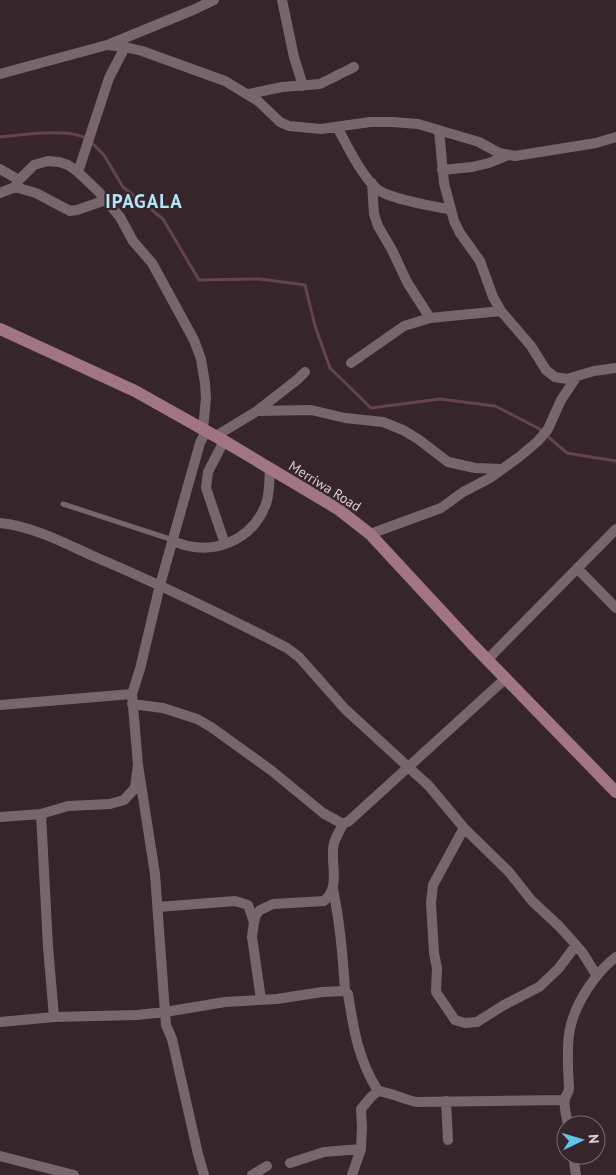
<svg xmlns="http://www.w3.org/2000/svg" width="616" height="1175" font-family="'PT Sans',sans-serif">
	<rect width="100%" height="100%" fill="#36262c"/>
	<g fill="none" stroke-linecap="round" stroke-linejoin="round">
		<path stroke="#654252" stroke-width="3" d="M0,137C22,135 66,128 86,138
			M91,142L104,155L123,187L163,219L199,280L260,279L305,285L315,326L330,368L371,408L440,399L495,406L538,428L567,453L616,461"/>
		<path stroke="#79666d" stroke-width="5" d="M63,504L173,540"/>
		<path stroke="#79666d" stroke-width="10" d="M282,0L294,57L303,86
			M110,44L193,10L214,0
			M0,74L107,45L125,47L142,51L225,81L258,101L280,122L289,126L321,129L370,122H392L418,124L479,142L499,153L515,156L596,143L616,137
			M249,94L282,87L320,84L354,67
			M337,127C347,145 361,175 377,189C388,199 434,206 451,210
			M439,130L444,183L454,221L460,233L480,261L493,297L501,311L531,346L546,370L555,377L567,379L594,371L616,368
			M0,169L19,180
			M442,170L472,167L489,163L506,156
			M78,172L109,78L125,47
			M372,183L374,214L378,226L392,250L407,282L430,318
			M15,187L36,193L70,211L77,210L106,200
			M0,193L15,187L19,180L34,165L48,161L59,162L68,165L78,172L98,191L120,217L133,241L152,263L194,340L201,359L205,383L206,398L203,429
			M351,363L404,326L430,318L501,311
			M257,411L311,410L345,418L383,422L403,430L418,439L448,462L475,468L501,469
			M216,436L257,411L298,379L305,372
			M224,441L208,472L206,488L225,544
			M0,523C32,526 64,543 93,556C159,584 223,615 287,648L299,657L345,709L429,786L464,828L509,872L532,901L559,926L576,945L582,952L597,976
			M370,534L441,508L463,492L490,478L519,457L538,441L548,429L561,400L577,376
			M173,541C210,557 251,543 266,504C270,493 269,480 270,469
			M577,568L616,608
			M487,660L616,529
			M132,704L163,708L197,719L211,727L272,771L323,813L343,824L349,821L506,678
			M0,705L132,694
			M138,765L155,874L165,1012L225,1002L277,999L322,992L345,991L348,994C354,1031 358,1059 378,1091C392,1093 403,1099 416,1102L565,1100
			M41,814L48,947L54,1017
			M0,817L41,814L68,806L110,804L124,800L135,788L138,765L132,694L140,669L160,585L200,443L206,431
			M464,828L433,885L431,903L434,953L437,968L436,992L455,1020L465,1023L477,1022L504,1005L539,987L559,968L576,945
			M333,889C340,923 343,956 345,991
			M158,907L235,901L248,905L254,922
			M261,999L252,937L254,922L256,915L260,910L273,904L324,901C342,886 329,862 334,843C336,837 340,830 343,824
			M0,1022L54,1017L137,1015L165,1012L166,1025L172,1039L198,1154L204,1175
			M446,1101L448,1140
			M568,1125C567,1118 563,1105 565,1098C567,1094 569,1093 569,1088C567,1047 564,1024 588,988C596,976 604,966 616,957
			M573,1155L576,1175
			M0,1156L74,1175
			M290,1163L324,1152L361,1149
			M252,1175L267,1166
			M352,1175L361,1149L362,1127L361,1109L371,1097L378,1091"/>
		<path stroke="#a17586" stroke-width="12" d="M0,329L135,391L224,441L338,509L370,534L472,644L616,792"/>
	</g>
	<g text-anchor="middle" stroke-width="4.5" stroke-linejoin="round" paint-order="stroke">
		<g font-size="14" fill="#dbd0d3" stroke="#36262c">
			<text transform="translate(325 486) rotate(32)" y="5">Merriwa Road</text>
		</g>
		<g font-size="19" font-weight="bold" letter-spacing="1" fill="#b0e6f8" stroke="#36262c">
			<text x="144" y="208">IPAGALA</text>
		</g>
	</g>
	<g transform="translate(581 1140) rotate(85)"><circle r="24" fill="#36262c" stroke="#786a6f"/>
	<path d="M0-4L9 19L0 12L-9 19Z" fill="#5cc7e7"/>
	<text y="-8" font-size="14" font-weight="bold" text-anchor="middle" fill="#dbd0d3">N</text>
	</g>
</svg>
